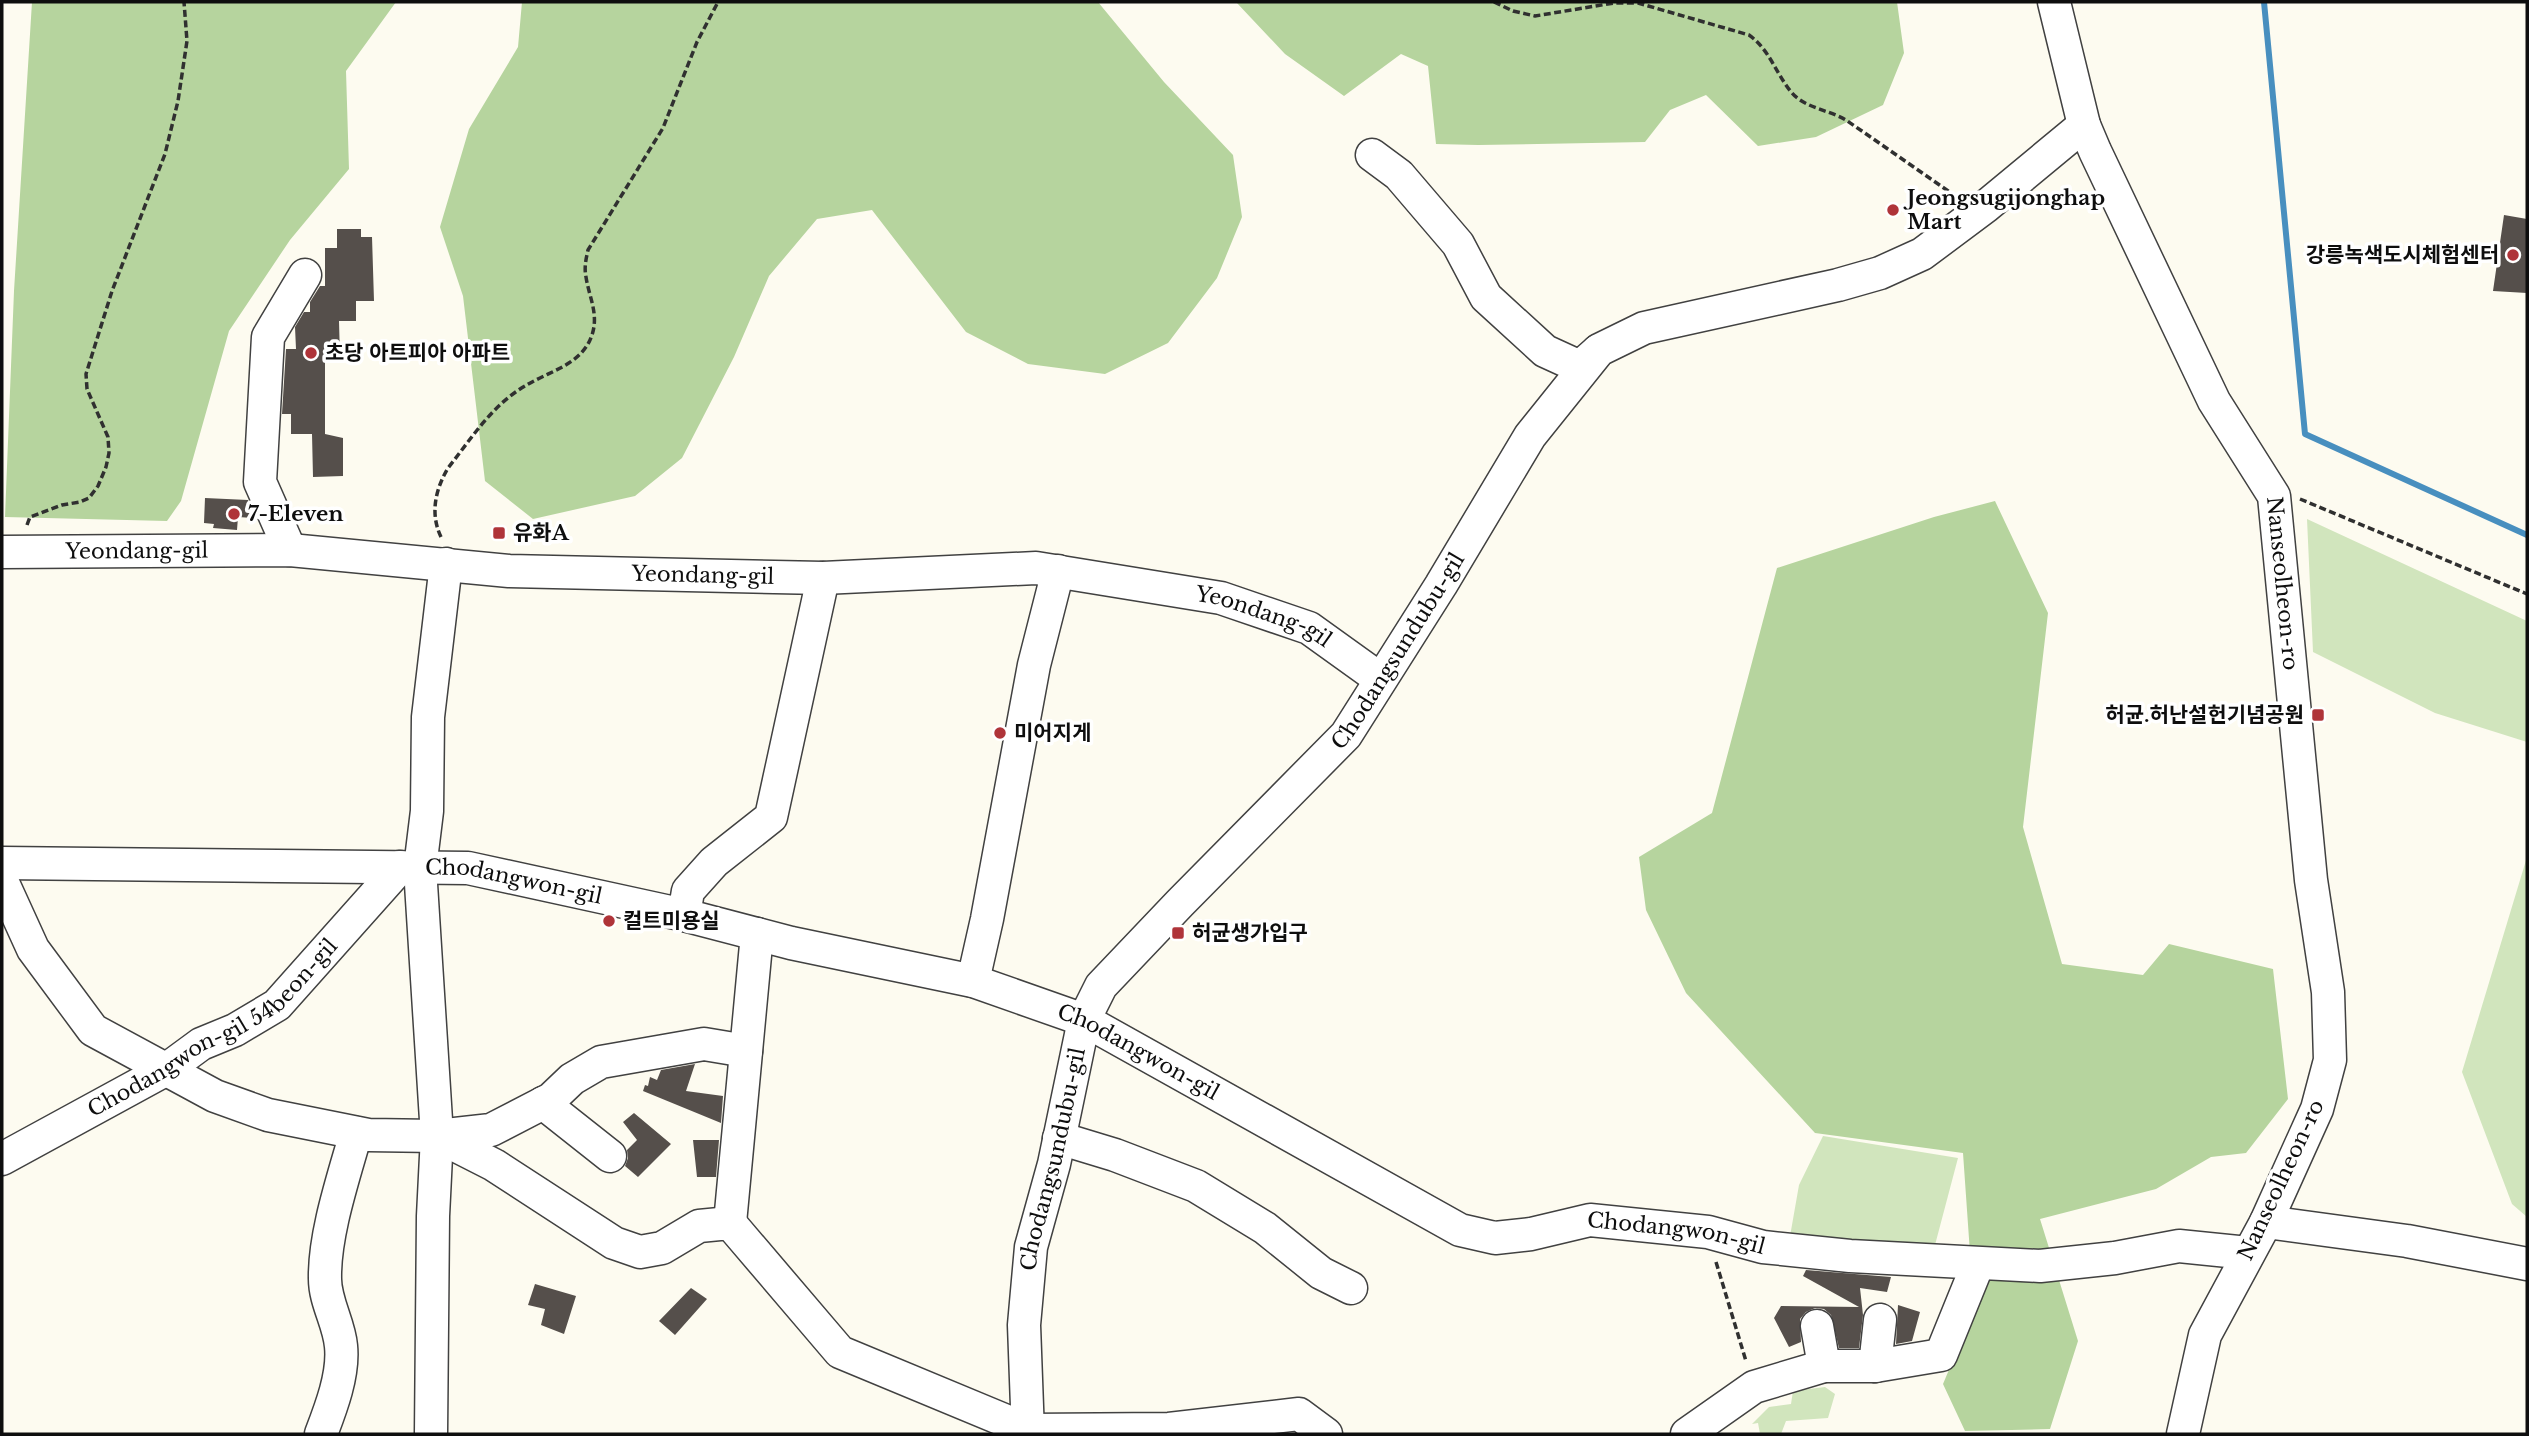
<svg xmlns="http://www.w3.org/2000/svg" width="2529" height="1436" font-family="'Libre Baskerville','Noto Sans KR',serif">
	<rect width="100%" height="100%" fill="#fdfbf0"/>
	<path fill="#d1e5bd" d="M2307,519L2527,621V742L2435,713L2313,652Z
		M2527,857V1217L2512,1204L2462,1072Z
		M1823,1136L1958,1158L1935,1245L1789,1242L1799,1185Z
		M1825,1387L1835,1394L1828,1418L1786,1421L1781,1434H1760L1758,1423L1752,1424L1769,1407L1791,1404L1793,1391Z"/>
	<path fill="#b6d49e" d="M32,2H396L346,71L349,169L290,240L229,331L181,501L167,521L5,517L14,291Z
		M522,2H1098L1164,82L1233,155L1242,217L1217,278L1168,343L1105,374L1028,364L966,332L872,210L817,219L769,276L734,357L682,458L635,496L533,519L485,481L463,296L440,227L469,129L518,47Z
		M1236,2H1897L1904,53L1883,105L1816,137L1758,146L1706,95L1670,110L1645,142L1478,145L1436,144L1428,66L1401,54L1344,96L1285,54Z
		M1995,501L2048,613L2023,827L2062,964L2143,975L2169,944L2273,969L2288,1099L2246,1153L2211,1157L2156,1189L2040,1219L2078,1341L2050,1429L1965,1431L1943,1384L1974,1310L1963,1153L1815,1133L1686,993L1646,910L1639,857L1712,813L1777,568L1934,517Z"/>
	<g fill="none" stroke-linecap="round" stroke-linejoin="round">
		<path stroke="#488fbf" stroke-width="6" d="M2264,2L2305,434L2527,535"/>
	</g>
	<path fill="#554f4b" d="M2504,215L2527,219V293L2493,291Z
		M337,229H361V237H372L374,301H356V321H339L340,358H325V434L343,438V476L313,477L312,434H291V414H282L286,349H296L295,327L304,312H310V302L320,286H325V248H337Z
		M205,498L248,500L253,512V518L238,517L237,530L213,528L214,524L204,523Z
		M695,1064L686,1091L723,1096L721,1123L643,1091L645,1085L648,1086L650,1077L657,1080L661,1070Z
		M634,1113L671,1144L638,1177L625,1166L628,1158L627,1150L637,1140L623,1122Z
		M693,1140H719L716,1177H697Z
		M1806,1270L1891,1277L1887,1292L1860,1288L1863,1315L1859,1348H1839L1831,1315L1824,1309L1815,1308L1806,1312L1800,1319L1801,1342L1789,1347L1774,1318L1781,1306L1859,1307L1803,1276Z
		M535,1284L576,1296L564,1334L541,1325L545,1309L528,1305Z
		M691,1288L707,1299L675,1335L659,1321Z
		M1898,1305L1920,1312L1912,1341L1896,1344Z"/>
	<g fill="none" stroke-linecap="round" stroke-linejoin="round">
		<g stroke="#414141" stroke-width="35">
			<g id="minor">
				<path id="s1" d="M2054,2L2084,125L2095,151L2214,401L2274,496L2311,880L2328,992L2330,1060L2317,1109L2266,1222L2205,1335L2183,1434"/>
				<path d="M1372,155L1399,175L1458,244L1486,297L1545,351L1580,367L1598,351"/>
				<path d="M290,550L260,482L268,337L305,275"/>
				<path id="s2" d="M2,552L290,550L509,571L823,578L1036,568L1221,598L1309,628L1380,679"/>
				<path id="s3" d="M2,863L468,868L684,915L791,943L973,981L1084,1020L1460,1230L1495,1238L1531,1234L1590,1220L1708,1232L1763,1247L1850,1256L2040,1266L2115,1258L2179,1246L2248,1253"/>
				<path d="M2,881L33,949L93,1030L215,1096L268,1115L368,1135L437,1136L494,1165L614,1243L640,1252L662,1248L699,1226L730,1223L840,1352L1028,1430L1169,1429L1299,1414L1326,1434"/>
				<path d="M684,915L688,891L714,862L771,817L823,578"/>
				<path d="M973,981L987,919L1034,665L1058,571"/>
				<path d="M543,1103L610,1156"/>
				<path d="M437,1136L491,1130L551,1099L572,1079L601,1062L704,1044L746,1051"/>
				<path d="M1059,1138L1115,1155L1196,1186L1265,1228L1321,1273L1351,1288"/>
				<path id="s4" d="M2,1159L167,1069L201,1044L235,1030L277,1005L400,867"/>
				<path d="M2266,1222L2407,1241L2527,1264"/>
				<path d="M730,1223L757,934"/>
				<path d="M1817,1326L1824,1366"/>
				<path d="M1875,1366L1880,1320"/>
				<path d="M321,1434C331,1408 344,1374 341,1346C339,1323 325,1302 325,1279C324,1234 344,1176 356,1133"/>
				<path d="M431,1434L433,1216L437,1136L420,868L427,811L428,717L446,564"/>
				<path id="s5" d="M1028,1434L1024,1325L1031,1247L1054,1164L1084,1020L1101,986L1180,903L1346,735L1441,585L1530,436L1599,350L1644,328L1838,285L1880,273L1922,254L1985,207L2084,125"/>
				<path d="M1687,1434L1754,1387L1824,1366H1875L1941,1355L1978,1264"/>
			</g>
		</g>
		<path stroke="#303030" stroke-width="3.5" stroke-dasharray="7 3.5" stroke-linecap="butt" d="M1494,2L1513,11L1535,16L1614,3H1638L1749,35C1770,50 1776,74 1792,93C1805,108 1829,110 1846,120L1954,195L1956,199
			M2300,499L2527,594
			M27,525L30,517L62,505L80,502L89,498L98,486L106,467L109,453L108,437L87,389L86,374L112,291L165,154L178,101L187,41L184,2
			M441,537C430,514 435,490 448,468C471,439 492,405 525,386C549,371 582,365 592,335C599,314 589,297 586,277C584,267 586,259 588,250L663,128L697,42L718,2
			M1716,1262L1746,1361"/>
		<use href="#minor" stroke="#fff" stroke-width="32"/>
	</g>
	<g fill="#af3439" stroke="#fff" stroke-width="2.5">
		<circle cx="1893" cy="210" r="7"/>
		<circle cx="2513" cy="255" r="7"/>
		<circle cx="311" cy="353" r="7"/>
		<circle cx="234" cy="514" r="7"/>
		<rect x="492" y="526" width="14" height="14" rx="3.5"/>
		<rect x="2311" y="708" width="14" height="14" rx="3.5"/>
		<circle cx="1000" cy="733" r="7"/>
		<circle cx="609" cy="921" r="7"/>
		<rect x="1171" y="926" width="14" height="14" rx="3.5"/>
	</g>
	<g text-anchor="middle" stroke-width="7" stroke-linejoin="round" paint-order="stroke">
		<g font-size="21" font-weight="bold" fill="#0e0e0e" stroke="#fff" text-anchor="start">
			<text x="1907" y="205">Jeongsugijonghap<tspan x="1907" dy="24">Mart</tspan></text>
			<text x="2499" y="262" text-anchor="end">강릉녹색도시체험센터</text>
			<text x="325" y="360">초당 아트피아 아파트</text>
			<text x="248" y="521">7-Eleven</text>
			<text x="513" y="540">유화A</text>
			<text x="2304" y="722" text-anchor="end">허균.허난설헌기념공원</text>
			<text x="1014" y="740">미어지게</text>
			<text x="623" y="928">컬트미용실</text>
			<text x="1192" y="940">허균생가입구</text>
		</g>
		<g font-size="21" fill="#0e0e0e" stroke="#fff">
			<text dy="7" stroke="none"><textPath href="#s2" startOffset="135">Yeondang-gil</textPath></text>
			<text dy="7" stroke="none"><textPath href="#s2" startOffset="702">Yeondang-gil</textPath></text>
			<text dy="7" stroke="none"><textPath href="#s1" startOffset="632">Nanseolheon-ro</textPath></text>
			<text dy="7" stroke="none"><textPath href="#s2" startOffset="1269">Yeondang-gil</textPath></text>
			<text dy="7" stroke="none"><textPath href="#s5" startOffset="908">Chodangsundubu-gil</textPath></text>
			<text dy="7" stroke="none"><textPath href="#s3" startOffset="513">Chodangwon-gil</textPath></text>
			<text dy="7" stroke="none"><textPath href="#s4" startOffset="250">Chodangwon-gil 54beon-gil</textPath></text>
			<text dy="7" stroke="none"><textPath href="#s3" startOffset="1164">Chodangwon-gil</textPath></text>
			<text dy="7" stroke="none"><textPath href="#s5" startOffset="278">Chodangsundubu-gil</textPath></text>
			<text transform="translate(2281 1180) rotate(-65)" y="7">Nanseolheon-ro</text>
			<text dy="7" stroke="none"><textPath href="#s3" startOffset="1752">Chodangwon-gil</textPath></text>
		</g>
	</g>
	<rect width="2529" height="1436" fill="none" stroke="#0e0e0e" stroke-width="7"/>
</svg>
